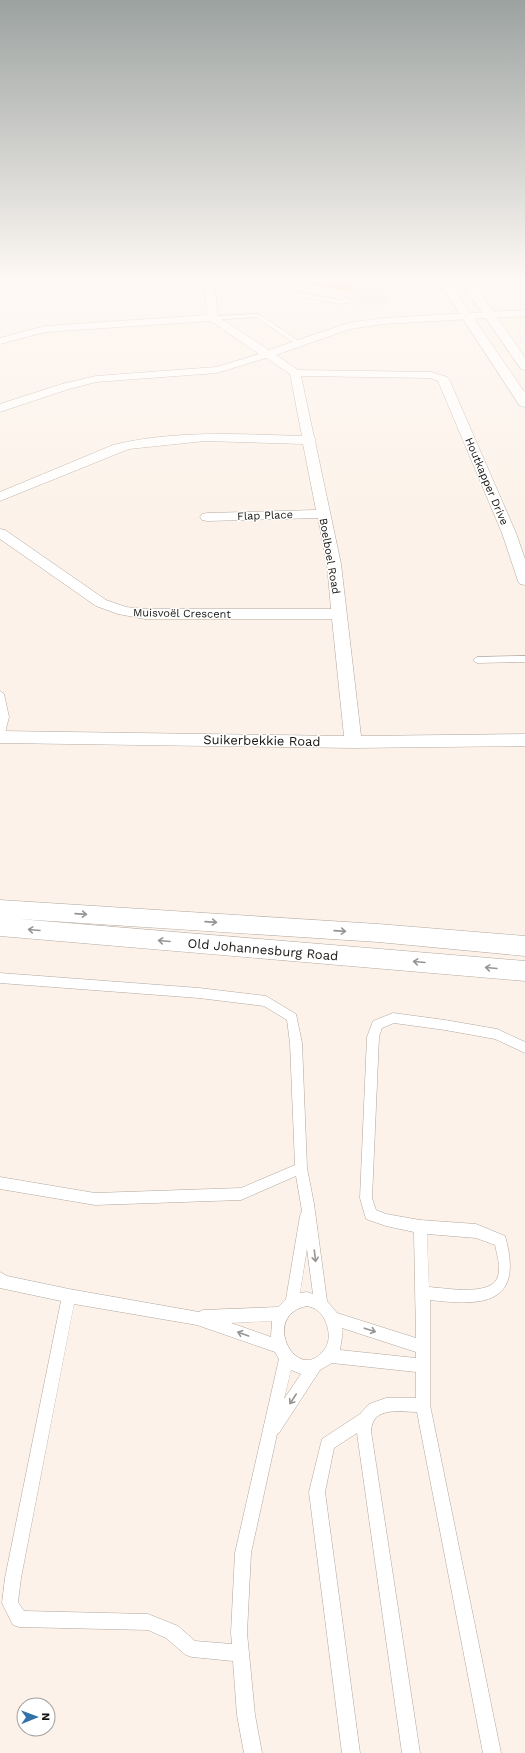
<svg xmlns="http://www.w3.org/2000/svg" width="525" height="1753" font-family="'Work Sans',sans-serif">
	<rect width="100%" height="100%" fill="#fcf2e9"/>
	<path fill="#f4e4d5" d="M360,283L388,288L389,302H385L383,304L353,306L354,298L350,296V292Z"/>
	<path fill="#f8bc7e" d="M307,282H360L349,292L305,284Z"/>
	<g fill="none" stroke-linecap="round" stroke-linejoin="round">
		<g stroke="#b1a79e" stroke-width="1">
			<path id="lane" d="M290,282H294L302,288L350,299L347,303L340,304L289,294L291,292L340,300H344L298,290Z
				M259,314L300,342V344H296L256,317L213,320L210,318L213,316Z
				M525,656V662L477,663L473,660L477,657Z
				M0,691L4,694L9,717L4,737L0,740Z
				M0,973L199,988L266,996L296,1014L302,1043L307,1168L314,1204L327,1301L337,1313L416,1338L414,1232L386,1226L366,1219L360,1198L367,1037L373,1021L393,1013L445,1020L497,1029L525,1042V1053L495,1039L445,1030L394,1023L382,1028L379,1037L372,1198L376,1210L386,1214L420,1220L476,1224L505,1236C525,1306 481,1306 430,1300V1405L501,1753H483L417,1412C398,1412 373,1406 371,1431L420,1753H402L357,1433L334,1448L325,1492L360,1753H342L309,1492L322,1439L360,1414L369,1404L386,1398H416V1372L332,1363L320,1370L279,1433L277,1434L251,1553L247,1633L255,1715L262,1753H244L237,1715L233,1661L192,1657L186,1655L166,1638L148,1630L19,1627L13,1625L2,1603L5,1578L61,1301L0,1288V1272L7,1276L69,1289L199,1312L203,1310L278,1307L286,1299L300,1216L302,1211L296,1176L241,1200L95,1205L0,1189V1177L95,1193L241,1188L295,1165L290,1043L287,1020L264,1006L199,998L0,983ZM427,1234L476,1238L495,1245C497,1255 501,1266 498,1276C493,1297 445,1288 429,1287ZM307,1249L313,1294L307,1292L300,1293ZM74,1304L197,1325L275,1352L279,1359L235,1553L231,1633L232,1644L195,1641L178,1626L148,1614L24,1611L18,1602L21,1578ZM307,1306C311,1307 315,1308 318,1311C328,1319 333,1340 324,1350C297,1386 259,1315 307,1306ZM272,1321L271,1337L231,1323ZM342,1328L416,1352V1358L340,1350L342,1337ZM291,1370L301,1374L284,1399Z"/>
		</g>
		<g stroke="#b1a79e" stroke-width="1">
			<path id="street" d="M12,282H30L28,284L0,291V285Z
				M204,282H214L218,317L269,350L348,323L383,318L525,310V316L383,324L350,329L276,355L298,370L431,372L447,377L449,379L516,533L525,559V585L520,584L518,581L502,533L438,381L430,378L301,376L314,437L316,440L315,441L341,564L361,736L525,734V746L353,748L0,743V731L344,736L332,619H145L118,614L96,606L0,539V529L5,530L106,600L126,607L145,609H331L327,564L318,518L207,521L202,520L200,517L202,514L207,513L316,510L303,444L205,441L129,449L0,501V492L113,445C174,430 239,434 302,436L290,374L266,358L217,373L96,382L69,389L0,412V404L62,384L96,376L216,367L259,354L211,321L45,332L0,344V338L45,326L208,315Z"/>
		</g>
		<g stroke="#b1a79e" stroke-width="1">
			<path id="secondary" d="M439,282H449L525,393V407L520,406Z
				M461,282H472L525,357V370L521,369Z
				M0,900L378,924L525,936V956L378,942L19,919L525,961V981L0,936Z"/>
		</g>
		<use href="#lane" fill="#fff" fill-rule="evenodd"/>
		<use href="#street" fill="#fff" fill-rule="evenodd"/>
		<use href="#secondary" fill="#fff" fill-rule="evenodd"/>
	</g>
	<defs><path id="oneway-shaft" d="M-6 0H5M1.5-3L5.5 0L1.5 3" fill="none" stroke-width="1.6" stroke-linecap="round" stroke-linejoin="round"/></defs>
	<g stroke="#979594">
		<use href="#oneway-shaft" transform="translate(81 914) rotate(4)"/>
		<use href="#oneway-shaft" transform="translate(211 922) rotate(4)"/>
		<use href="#oneway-shaft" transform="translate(34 930) rotate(-175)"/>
		<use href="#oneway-shaft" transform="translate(340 931) rotate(4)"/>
		<use href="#oneway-shaft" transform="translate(164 941) rotate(-175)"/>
		<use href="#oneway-shaft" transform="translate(419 962) rotate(-175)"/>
		<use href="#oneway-shaft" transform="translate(491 968) rotate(-175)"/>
		<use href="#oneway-shaft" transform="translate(315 1256) rotate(83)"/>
		<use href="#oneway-shaft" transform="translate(370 1330) rotate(18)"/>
		<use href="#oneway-shaft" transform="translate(243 1334) rotate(-160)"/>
		<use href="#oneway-shaft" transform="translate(293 1399) rotate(123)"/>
	</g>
	<linearGradient id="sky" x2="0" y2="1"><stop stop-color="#9ca2a0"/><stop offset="0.53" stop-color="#fef9f5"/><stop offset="1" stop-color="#fef9f5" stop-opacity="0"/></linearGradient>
	<rect width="525" height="528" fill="url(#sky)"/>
	<g text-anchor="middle" stroke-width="3" stroke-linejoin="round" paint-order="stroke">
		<g font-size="11" fill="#171411" stroke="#fff">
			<text transform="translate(487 481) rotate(67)" y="4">Houtkapper Drive</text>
			<text transform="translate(265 515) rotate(-2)" y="4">Flap Place</text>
			<text transform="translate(330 556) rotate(80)" y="4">Boelboel Road</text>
			<text transform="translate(182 613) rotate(1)" y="4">Muisvoël Crescent</text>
		</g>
		<g font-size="13" fill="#171411" stroke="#fff">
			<text transform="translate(262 740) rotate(1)" y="5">Suikerbekkie Road</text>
			<text transform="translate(263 949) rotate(5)" y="5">Old Johannesburg Road</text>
		</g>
	</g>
	<g transform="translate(36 1717) rotate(89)"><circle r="19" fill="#ffffff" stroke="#a2a1a0"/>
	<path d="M0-3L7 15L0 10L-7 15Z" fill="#3272a9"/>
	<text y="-6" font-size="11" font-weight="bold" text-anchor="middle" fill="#171411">N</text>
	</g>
</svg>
